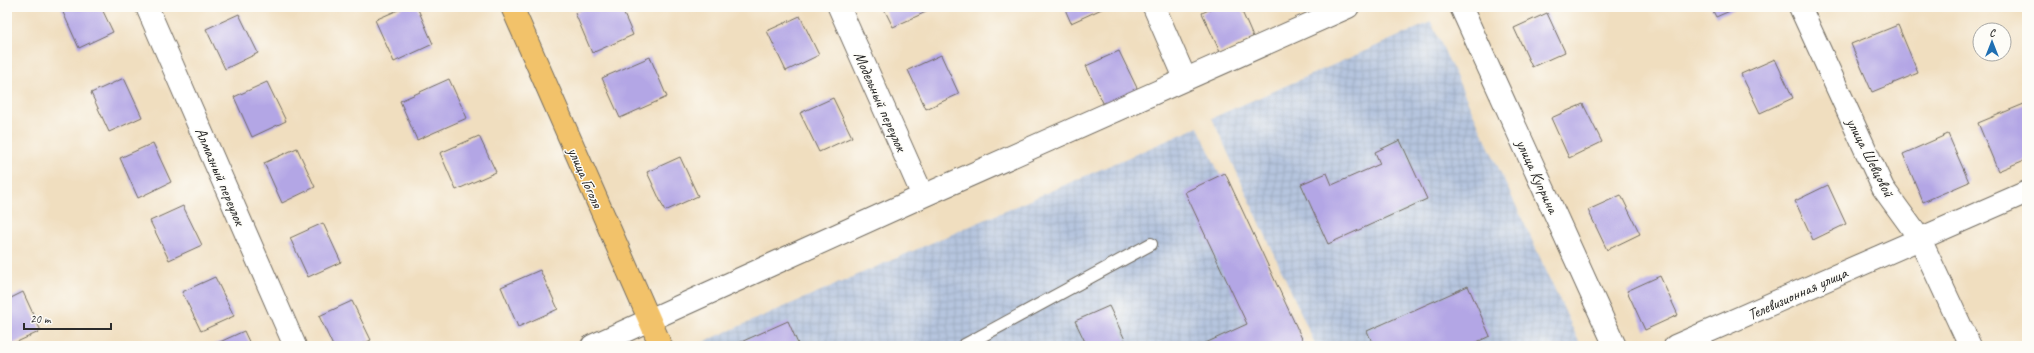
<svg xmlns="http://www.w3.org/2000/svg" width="2034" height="353" font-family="Caveat,sans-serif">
	<defs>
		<pattern id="industrial-grid" width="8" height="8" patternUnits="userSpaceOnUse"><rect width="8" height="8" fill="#b6c5de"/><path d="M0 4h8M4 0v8" fill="none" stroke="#9da9bf"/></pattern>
	</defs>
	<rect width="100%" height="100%" fill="#fdfcf7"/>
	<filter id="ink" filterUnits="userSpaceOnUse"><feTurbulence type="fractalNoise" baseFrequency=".025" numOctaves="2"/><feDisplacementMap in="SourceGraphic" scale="8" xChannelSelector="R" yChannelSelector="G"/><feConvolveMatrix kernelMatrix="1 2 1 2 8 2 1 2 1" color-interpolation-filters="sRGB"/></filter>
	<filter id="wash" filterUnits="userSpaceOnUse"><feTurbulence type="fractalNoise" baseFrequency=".012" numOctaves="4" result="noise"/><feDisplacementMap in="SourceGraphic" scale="16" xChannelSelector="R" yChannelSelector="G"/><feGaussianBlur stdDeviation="0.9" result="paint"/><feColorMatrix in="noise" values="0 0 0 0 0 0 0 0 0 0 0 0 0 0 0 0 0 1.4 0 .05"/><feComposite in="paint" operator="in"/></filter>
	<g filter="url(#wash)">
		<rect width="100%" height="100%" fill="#f0debf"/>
		<path fill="url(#industrial-grid)" d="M1431,22L1581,346H1316L1212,118Z
			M1198,127L1298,346H694Z"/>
		<g id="blocks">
			<path fill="#b3a6e5" d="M64,7H101L113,32L79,48L61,8Z
				M405,7H417L433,44L394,62L375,20Z
				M589,7H621L633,35L592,53L575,13Z
				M883,7H924L926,12L893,27Z
				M1064,7H1106L1071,23Z
				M1215,7H1240L1253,37L1220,52L1202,13Z
				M1711,7H1739L1716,17Z
				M1547,13L1565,52L1532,67L1514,28Z
				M239,14L258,53L225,69L206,29Z
				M800,16L819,55L786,71L767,31Z
				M1898,25L1918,73L1872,92L1851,44Z
				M1119,51L1138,90L1104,105L1086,66Z
				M941,55L959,94L926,109L908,70Z
				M650,57L667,97L620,118L602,78Z
				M1775,59L1793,98L1760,113L1741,74Z
				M124,78L142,117L109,132L91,93Z
				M449,79L467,118L417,140L400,101Z
				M267,82L286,121L252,137L234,97Z
				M833,98L852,137L819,152L800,113Z
				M1583,104L1602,142L1569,158L1551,118Z
				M2024,104L2027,111V159L1998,171L1978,123Z
				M1948,134L1969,182L1923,202L1903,154Z
				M479,136L496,172L456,190L440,153Z
				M1400,140L1427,199L1328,244L1301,184L1327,173L1332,185L1380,164L1375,152Z
				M153,143L171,182L138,198L120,158Z
				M297,148L315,187L282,203L264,163Z
				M680,157L698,196L665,211L647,172Z
				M1225,173L1304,343L1296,346H1199L1247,324L1185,192Z
				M1828,185L1846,224L1813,240L1795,201Z
				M1621,195L1640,234L1607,250L1588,210Z
				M183,206L202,245L169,260L150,221Z
				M323,223L341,262L308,277L290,238Z
				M540,270L558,309L518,327L501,287Z
				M1660,276L1678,315L1645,330L1627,291Z
				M215,277L234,316L201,331L182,292Z
				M1468,286L1490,336L1468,346H1374L1367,331Z
				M23,292L41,331L8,346L7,300Z
				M352,301L371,340L358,346H333L319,316Z
				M1109,306L1128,346H1087L1075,321Z
				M788,321L799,346H732Z
				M244,331L251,346H211Z"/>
		</g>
	</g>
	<g filter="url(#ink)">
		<use href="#blocks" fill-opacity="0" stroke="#706a5f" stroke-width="1"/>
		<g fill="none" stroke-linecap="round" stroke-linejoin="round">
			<g stroke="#706a5f" stroke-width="14">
				<path id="lane" d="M963,346L1151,244"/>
			</g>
			<g stroke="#706a5f" stroke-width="24">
				<path id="street" d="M147,7L295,346
					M839,7L923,196
					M1154,7L1185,78
					M1461,7L1615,346
					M1800,7L1883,188L1920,239L1970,346
					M592,346L923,196L1348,7
					M1675,346L2027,192"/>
			</g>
			<g stroke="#706a5f" stroke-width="24">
				<path id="highway" d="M512,7L661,346"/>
			</g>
			<use href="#lane" stroke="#fff" stroke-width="12"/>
			<use href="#street" stroke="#fff" stroke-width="22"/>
			<use href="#highway" stroke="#f2c26a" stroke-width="22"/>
		</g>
	</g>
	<g text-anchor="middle" stroke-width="3" stroke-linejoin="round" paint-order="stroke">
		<g font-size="16" fill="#2b2b2b" stroke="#fdfcf7">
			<text transform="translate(881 101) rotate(66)" y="6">Модельный переулок</text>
			<text transform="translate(1871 157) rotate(63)" y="6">улица Шевцовой</text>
			<text transform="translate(221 176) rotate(67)" y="6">Алмазный переулок</text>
			<text transform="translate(1538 176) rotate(65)" y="6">улица Куприна</text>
			<text transform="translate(586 177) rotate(66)" y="6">улица Гоголя</text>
			<text transform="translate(1797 293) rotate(-24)" y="6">Телевизионная улица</text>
		</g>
	</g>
	<rect width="2034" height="353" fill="none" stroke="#fdfcf7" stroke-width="24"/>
	<g transform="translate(1992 42)"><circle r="19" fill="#fdfcf7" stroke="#a9a8a5"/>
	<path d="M0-3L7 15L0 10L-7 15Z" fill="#1f6fb2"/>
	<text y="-6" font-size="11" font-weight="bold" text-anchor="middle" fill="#2b2b2b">С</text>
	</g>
	<path d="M24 323v6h87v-6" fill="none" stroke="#2b2b2b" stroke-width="2"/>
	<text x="30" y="323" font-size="12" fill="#2b2b2b" stroke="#fdfcf7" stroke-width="3" paint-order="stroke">20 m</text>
</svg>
